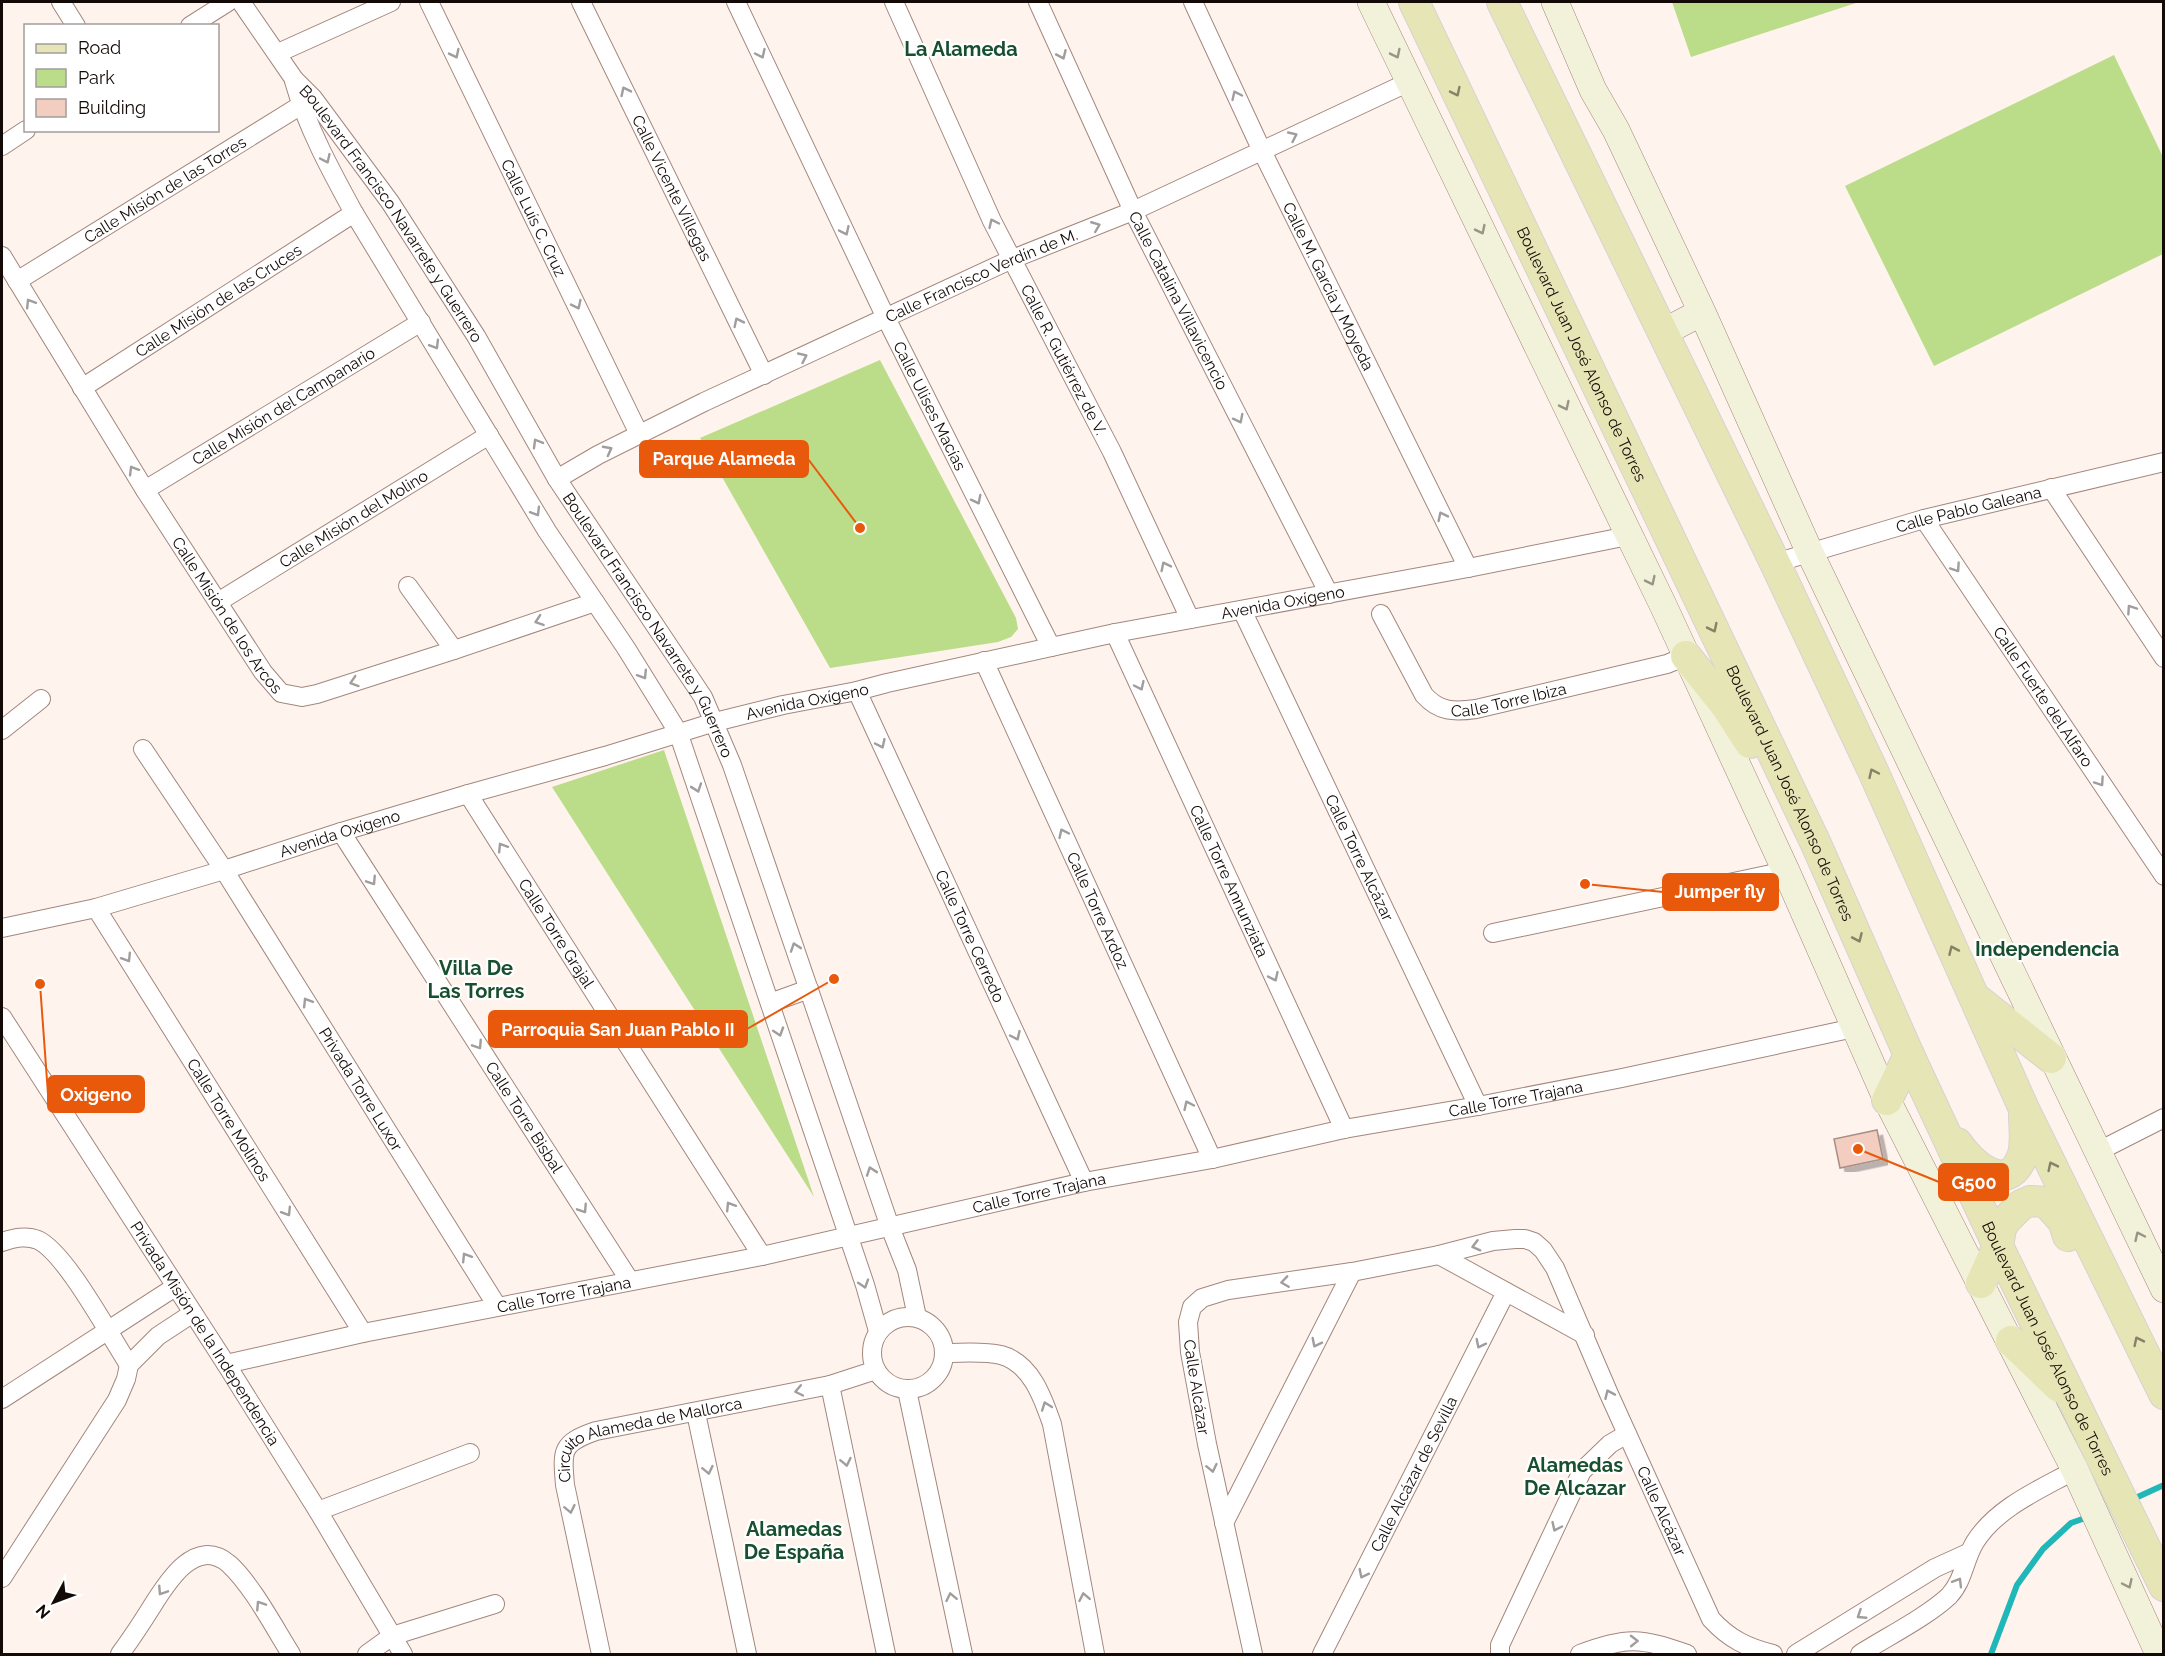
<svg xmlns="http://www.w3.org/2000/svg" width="2165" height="1656" font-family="Raleway,sans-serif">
	<defs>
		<filter id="shadow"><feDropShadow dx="5.5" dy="5.5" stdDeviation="0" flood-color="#0004"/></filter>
	</defs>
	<rect width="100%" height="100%" fill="#fff3ee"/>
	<path fill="#bbdd89" d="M1672,2H1859L1691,57Z
		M2114,55L2163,157V254L1934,366L1845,186Z
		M880,360L1016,618L1018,629L1011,637L998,642L830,668L700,438Z
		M664,750L814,1197L552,787Z"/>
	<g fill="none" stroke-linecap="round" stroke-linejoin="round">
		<path stroke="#1fb7b8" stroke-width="6" d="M2131,1500L2164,1485
			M1991,1654L2017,1585L2043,1549L2071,1523L2088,1517"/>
	</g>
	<path fill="#f3cec0" stroke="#aa8e84" stroke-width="1.5" filter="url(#shadow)" d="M1877,1130L1883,1159L1840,1168L1834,1139Z"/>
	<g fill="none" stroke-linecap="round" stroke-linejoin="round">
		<g stroke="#a3877d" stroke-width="20">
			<g id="street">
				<path d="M61,2L76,26"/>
				<path id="s1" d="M241,2L294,79L313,98L390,202L476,336L557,479L703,697L732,765L890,1227L907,1270L917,1317"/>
				<path id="s2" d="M429,2L639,434"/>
				<path id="s3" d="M581,2L764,375"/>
				<path id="s4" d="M736,2L886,318L1051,647"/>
				<path id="s5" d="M894,2L992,221L1112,452L1190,619"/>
				<path id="s6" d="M1038,2L1133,211L1329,594"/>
				<path id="s7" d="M1193,2L1262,151L1468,568"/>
				<path d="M190,26L228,2"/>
				<path d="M278,53L391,2"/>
				<path d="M294,81C307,127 331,171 354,213L547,531L626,648L678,732L865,1285L878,1331"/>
				<path d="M2,146L26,130"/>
				<path id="s8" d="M2,256L145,490L263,672L281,693L302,697L317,694L454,650L595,602"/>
				<path id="s9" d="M17,281L311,99"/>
				<path id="s10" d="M82,388L354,213"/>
				<path id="s11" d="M557,479L598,455L704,402L1010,260L1133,211L1409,82"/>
				<path d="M2051,488L2164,658"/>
				<path id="s12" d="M145,490L421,322"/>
				<path id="s13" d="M1924,519L2164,876"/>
				<path id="s14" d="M1775,563L1924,519L2164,462"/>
				<path d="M408,586L454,650"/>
				<path id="s15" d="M218,602L489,435"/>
				<path id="s16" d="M1242,610L1478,1106"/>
				<path id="s17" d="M1381,614L1424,695C1439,712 1454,712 1476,709L1667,664L1686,656"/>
				<path id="s18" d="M1115,633L1344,1129"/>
				<path id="s19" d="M984,661L1212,1159"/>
				<path id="s20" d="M857,691L1084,1182"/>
				<path d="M2,730L41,699"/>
				<path id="s21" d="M143,749L224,870L497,1306"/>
				<path id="s22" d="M468,794L762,1256"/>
				<path id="s23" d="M341,832L630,1281"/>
				<path id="s24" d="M96,908L363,1333"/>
				<path id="s25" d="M2,928L96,908L224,870L341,832L468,794L605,756L715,722L783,705L857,691L887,683L1115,633L1468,568L1628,536"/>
				<path d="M1493,933L1786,871"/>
				<path d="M770,1003L809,989"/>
				<path id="s26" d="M2,1017L226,1364L318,1511L403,1654"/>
				<path d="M2097,1152L2164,1118"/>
				<path d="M2,1242C14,1238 26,1235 38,1240C66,1253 110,1336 129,1365"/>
				<path d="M1439,1255L1585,1335"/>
				<circle cx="908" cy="1353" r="36"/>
				<path d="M945,1353C964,1353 983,1351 1001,1355C1031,1363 1043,1398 1052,1424L1095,1654"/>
				<path id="s27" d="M226,1364L363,1333L762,1256L1084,1182L1212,1159L1344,1129L1478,1106L1622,1078L1854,1028"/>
				<path d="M830,1385L886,1654"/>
				<path d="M907,1390L963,1654"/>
				<path d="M2,1399L175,1287"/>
				<path d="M696,1413L747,1654"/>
				<path d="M318,1511L470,1453"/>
				<path d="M1224,1523L1352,1272"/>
				<path d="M2,1578L117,1400L126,1379L129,1365L158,1336L193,1313"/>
				<path d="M120,1654C131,1639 141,1624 151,1608C166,1584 195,1535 229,1564C252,1585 274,1627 291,1654"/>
				<path d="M367,1654L392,1636L495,1604"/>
				<path id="s28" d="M601,1654L565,1485C562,1450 561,1443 596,1431L830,1385L876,1370"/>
				<path id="s29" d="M1253,1654L1207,1444L1190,1352L1188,1322L1192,1307L1202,1298L1228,1290L1352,1272L1439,1255L1493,1241L1515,1239H1525L1534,1242L1543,1250L1555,1268L1609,1394L1711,1619C1729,1639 1748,1648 1773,1654"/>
				<path id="s30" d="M1322,1654L1506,1292"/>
				<path d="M1500,1654V1645L1582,1471L1610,1444L1627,1434"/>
				<path d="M1580,1654C1627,1636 1641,1638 1687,1654"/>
				<path d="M1796,1654L1935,1568L1968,1553"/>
				<path d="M1860,1654C1885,1638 1928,1616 1949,1596C1964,1580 1964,1560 1975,1542C1997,1507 2041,1489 2075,1470"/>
			</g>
		</g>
		<g stroke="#a3877d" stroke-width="28">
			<path id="secondary" d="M1371,2L1663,605L1786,871L1887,1100L2075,1470L2159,1654
				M1555,2L1593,90L1616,130L1702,312L1810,553L2164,1289
				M1664,332L1702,312"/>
		</g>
		<g stroke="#d5d3d2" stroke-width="32">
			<g id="primary">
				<path id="s31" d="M1414,2L1816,844L1909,1055L1998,1246L2164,1586"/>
				<path d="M1502,2L1775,563L1873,771L2024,1109L2164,1394"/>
				<path d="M1686,656L1726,706L1750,743"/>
				<path d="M1978,1000L2051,1058"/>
				<path d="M1887,1100L1909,1055"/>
				<path d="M1957,1143C1971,1164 2007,1196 2022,1157C2027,1144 2024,1128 2024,1115"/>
				<path d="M1981,1283L1998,1246L2001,1228L2006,1220L2021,1205L2030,1201L2046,1202L2063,1221L2068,1236"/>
				<path d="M2011,1341L2059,1387"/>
			</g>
		</g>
		<use href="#street" stroke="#fff" stroke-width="18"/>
		<use href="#secondary" stroke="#f2f2da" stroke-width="27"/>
		<use href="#primary" stroke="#e6e5b5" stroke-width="30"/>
	</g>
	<defs><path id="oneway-chevron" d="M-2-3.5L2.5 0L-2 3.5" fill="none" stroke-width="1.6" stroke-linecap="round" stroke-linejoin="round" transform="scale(1.5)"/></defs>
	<g stroke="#a19d9c">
		<use href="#oneway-chevron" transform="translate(455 54) rotate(64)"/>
		<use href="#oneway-chevron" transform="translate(761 54) rotate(65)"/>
		<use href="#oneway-chevron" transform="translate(1062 55) rotate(66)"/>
		<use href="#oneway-chevron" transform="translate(625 91) rotate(-116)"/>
		<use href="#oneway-chevron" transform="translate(1236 95) rotate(-115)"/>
		<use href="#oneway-chevron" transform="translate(1293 136) rotate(-25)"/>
		<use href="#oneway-chevron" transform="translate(326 159) rotate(65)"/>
		<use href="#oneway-chevron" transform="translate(993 223) rotate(-115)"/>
		<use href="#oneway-chevron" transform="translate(1096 226) rotate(-22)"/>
		<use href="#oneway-chevron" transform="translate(845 231) rotate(65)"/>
		<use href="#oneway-chevron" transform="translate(30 303) rotate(-122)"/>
		<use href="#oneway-chevron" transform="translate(577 305) rotate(64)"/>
		<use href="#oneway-chevron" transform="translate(738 322) rotate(-116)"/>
		<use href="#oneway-chevron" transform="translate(435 345) rotate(59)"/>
		<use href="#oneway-chevron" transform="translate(803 357) rotate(-25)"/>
		<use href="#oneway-chevron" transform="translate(1239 419) rotate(63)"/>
		<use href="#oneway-chevron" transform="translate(537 443) rotate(-120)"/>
		<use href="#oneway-chevron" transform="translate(608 450) rotate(-28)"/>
		<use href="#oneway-chevron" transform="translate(133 470) rotate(-121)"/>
		<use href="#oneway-chevron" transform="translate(977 500) rotate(63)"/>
		<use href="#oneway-chevron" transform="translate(536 512) rotate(59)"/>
		<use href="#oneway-chevron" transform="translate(1442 516) rotate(-116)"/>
		<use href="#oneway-chevron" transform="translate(1165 566) rotate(-116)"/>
		<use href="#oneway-chevron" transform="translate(1956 568) rotate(56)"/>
		<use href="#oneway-chevron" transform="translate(2131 609) rotate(-124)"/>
		<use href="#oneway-chevron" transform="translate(539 621) rotate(161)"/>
		<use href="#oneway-chevron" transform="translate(643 675) rotate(58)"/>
		<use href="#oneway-chevron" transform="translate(354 682) rotate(162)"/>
		<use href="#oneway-chevron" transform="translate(1140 686) rotate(65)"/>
		<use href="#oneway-chevron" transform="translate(881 744) rotate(65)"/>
		<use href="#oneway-chevron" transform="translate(2100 782) rotate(56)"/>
		<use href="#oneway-chevron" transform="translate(697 788) rotate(71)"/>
		<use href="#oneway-chevron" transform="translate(1063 833) rotate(-115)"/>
		<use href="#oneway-chevron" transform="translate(502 847) rotate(-122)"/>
		<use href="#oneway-chevron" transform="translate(372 881) rotate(57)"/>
		<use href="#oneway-chevron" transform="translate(795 947) rotate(-109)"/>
		<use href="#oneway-chevron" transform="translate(127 958) rotate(58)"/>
		<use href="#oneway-chevron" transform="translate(1274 977) rotate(65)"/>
		<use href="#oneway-chevron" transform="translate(307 1002) rotate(-122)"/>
		<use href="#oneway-chevron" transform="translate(779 1032) rotate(72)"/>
		<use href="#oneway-chevron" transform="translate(1016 1036) rotate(65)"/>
		<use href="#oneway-chevron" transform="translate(478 1045) rotate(57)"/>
		<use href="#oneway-chevron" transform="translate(1188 1105) rotate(-115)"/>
		<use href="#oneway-chevron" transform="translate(871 1171) rotate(-109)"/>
		<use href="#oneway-chevron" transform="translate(730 1206) rotate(-122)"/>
		<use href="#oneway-chevron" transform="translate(583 1209) rotate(57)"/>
		<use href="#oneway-chevron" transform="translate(287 1212) rotate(58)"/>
		<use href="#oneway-chevron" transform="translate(1476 1246) rotate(165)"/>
		<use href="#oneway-chevron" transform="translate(466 1257) rotate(-122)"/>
		<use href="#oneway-chevron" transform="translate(1285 1282) rotate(172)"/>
		<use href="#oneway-chevron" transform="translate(864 1284) rotate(72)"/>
		<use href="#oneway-chevron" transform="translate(1316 1343) rotate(117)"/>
		<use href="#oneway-chevron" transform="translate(1480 1344) rotate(117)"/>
		<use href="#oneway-chevron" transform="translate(799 1391) rotate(168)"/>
		<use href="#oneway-chevron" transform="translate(1609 1394) rotate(-114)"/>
		<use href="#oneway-chevron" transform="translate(1046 1406) rotate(-110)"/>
		<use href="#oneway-chevron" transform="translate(846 1462) rotate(78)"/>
		<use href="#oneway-chevron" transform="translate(1212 1468) rotate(78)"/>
		<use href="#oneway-chevron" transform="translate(708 1470) rotate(78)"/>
		<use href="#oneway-chevron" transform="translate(570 1509) rotate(78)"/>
		<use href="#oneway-chevron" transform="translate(1556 1527) rotate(115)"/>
		<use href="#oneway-chevron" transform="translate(1363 1574) rotate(117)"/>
		<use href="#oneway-chevron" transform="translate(1958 1582) rotate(-59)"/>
		<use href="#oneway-chevron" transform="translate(162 1591) rotate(123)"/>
		<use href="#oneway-chevron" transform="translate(951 1597) rotate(-102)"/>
		<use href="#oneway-chevron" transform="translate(1084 1597) rotate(-101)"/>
		<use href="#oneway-chevron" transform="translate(260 1605) rotate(-123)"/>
		<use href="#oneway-chevron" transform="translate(1861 1615) rotate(147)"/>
		<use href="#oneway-chevron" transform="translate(1634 1641) rotate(-1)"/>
	</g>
	<g stroke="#999586">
		<use href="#oneway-chevron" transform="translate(1396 54) rotate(64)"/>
		<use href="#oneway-chevron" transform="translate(1481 230) rotate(64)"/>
		<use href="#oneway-chevron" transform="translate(1565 406) rotate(64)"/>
		<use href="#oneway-chevron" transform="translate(1651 581) rotate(64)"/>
		<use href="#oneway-chevron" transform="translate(2139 1236) rotate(-115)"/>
		<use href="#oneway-chevron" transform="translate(2128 1584) rotate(65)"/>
	</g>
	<g stroke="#878267">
		<use href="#oneway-chevron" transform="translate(1456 92) rotate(64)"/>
		<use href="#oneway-chevron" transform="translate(1713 628) rotate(64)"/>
		<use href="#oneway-chevron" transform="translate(1873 773) rotate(-115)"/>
		<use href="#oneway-chevron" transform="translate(1858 938) rotate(66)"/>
		<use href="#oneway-chevron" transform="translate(1953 950) rotate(-114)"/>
		<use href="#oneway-chevron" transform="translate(2052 1166) rotate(-116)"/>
		<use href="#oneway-chevron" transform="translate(2138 1341) rotate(-116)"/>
	</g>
	<g text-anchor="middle" stroke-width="4.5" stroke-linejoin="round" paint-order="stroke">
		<g font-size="16" fill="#130a07" stroke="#fff">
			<text dy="6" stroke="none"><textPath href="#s3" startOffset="207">Calle Vicente Villegas</textPath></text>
			<text dy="6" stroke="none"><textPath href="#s9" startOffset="174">Calle Misión de las Torres</textPath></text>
			<text dy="6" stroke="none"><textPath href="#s1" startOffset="260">Boulevard Francisco Navarrete y Guerrero</textPath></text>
			<text dy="6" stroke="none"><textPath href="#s2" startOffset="240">Calle Luís C. Cruz</textPath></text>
			<text dy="6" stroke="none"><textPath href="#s11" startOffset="471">Calle Francisco Verdín de M.</textPath></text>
			<text dy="6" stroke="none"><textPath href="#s7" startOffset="315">Calle M. García y Moyeda</textPath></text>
			<text dy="6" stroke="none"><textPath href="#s6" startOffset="330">Calle Catalina Villavicencio</textPath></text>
			<text dy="6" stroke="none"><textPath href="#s10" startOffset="162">Calle Misión de las Cruces</textPath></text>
			<text dy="6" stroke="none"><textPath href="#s31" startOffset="390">Boulevard Juan José Alonso de Torres</textPath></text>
			<text dy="6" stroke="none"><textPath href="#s5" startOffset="396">Calle R. Gutiérrez de V.</textPath></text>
			<text dy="6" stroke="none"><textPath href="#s12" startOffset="162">Calle Misión del Campanario</textPath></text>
			<text dy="6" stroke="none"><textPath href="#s4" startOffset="448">Calle Ulises Macías</textPath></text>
			<text dy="6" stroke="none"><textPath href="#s14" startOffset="201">Calle Pablo Galeana</textPath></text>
			<text dy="6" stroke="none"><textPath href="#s15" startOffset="159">Calle Misión del Molino</textPath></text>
			<text dy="6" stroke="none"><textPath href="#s25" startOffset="1323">Avenida Oxígeno</textPath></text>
			<text dy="6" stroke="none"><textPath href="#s8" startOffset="424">Calle Misión de los Arcos</textPath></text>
			<text dy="6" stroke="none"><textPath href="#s1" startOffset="746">Boulevard Francisco Navarrete y Guerrero</textPath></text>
			<text dy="6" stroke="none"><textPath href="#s17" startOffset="182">Calle Torre Ibiza</textPath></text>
			<text dy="6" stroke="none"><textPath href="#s13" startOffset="214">Calle Fuerte del Alfaro</textPath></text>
			<text dy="6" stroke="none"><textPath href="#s25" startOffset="837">Avenida Oxígeno</textPath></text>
			<text dy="6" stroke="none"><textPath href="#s31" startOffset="876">Boulevard Juan José Alonso de Torres</textPath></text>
			<text dy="6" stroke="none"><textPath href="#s25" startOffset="351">Avenida Oxígeno</textPath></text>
			<text dy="6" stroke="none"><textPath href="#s16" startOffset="274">Calle Torre Alcázar</textPath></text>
			<text dy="6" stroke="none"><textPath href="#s18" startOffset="273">Calle Torre Annunziata</textPath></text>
			<text dy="6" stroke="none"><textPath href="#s19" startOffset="274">Calle Torre Ardoz</textPath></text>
			<text dy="6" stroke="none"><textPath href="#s22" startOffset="165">Calle Torre Grajal</textPath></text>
			<text dy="6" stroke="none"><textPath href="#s20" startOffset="270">Calle Torre Cerredo</textPath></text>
			<text dy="6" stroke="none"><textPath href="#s21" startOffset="404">Privada Torre Luxor</textPath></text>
			<text dy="6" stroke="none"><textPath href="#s27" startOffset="1317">Calle Torre Trajana</textPath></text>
			<text dy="6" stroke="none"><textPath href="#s23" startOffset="339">Calle Torre Bisbal</textPath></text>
			<text dy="6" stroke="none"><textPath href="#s24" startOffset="250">Calle Torre Molinos</textPath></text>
			<text dy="6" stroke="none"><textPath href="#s27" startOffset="831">Calle Torre Trajana</textPath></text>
			<text dy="6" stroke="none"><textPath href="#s27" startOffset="345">Calle Torre Trajana</textPath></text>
			<text dy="6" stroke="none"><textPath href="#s26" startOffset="376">Privada Misión de la Independencia</textPath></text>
			<text dy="6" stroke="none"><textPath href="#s31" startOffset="1488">Boulevard Juan José Alonso de Torres</textPath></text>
			<text transform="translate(1197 1387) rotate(81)" y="6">Calle Alcázar</text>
			<text dy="6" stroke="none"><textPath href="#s28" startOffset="284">Circuito Alameda de Mallorca</textPath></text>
			<text dy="6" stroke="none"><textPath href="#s30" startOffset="202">Calle Alcázar de Sevilla</textPath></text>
			<text dy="6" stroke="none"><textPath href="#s29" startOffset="1005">Calle Alcázar</textPath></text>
		</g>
		<g font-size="20" font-weight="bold" fill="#174f2f" stroke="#fff">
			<text x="961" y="56">La Alameda</text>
			<text x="2047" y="956">Independencia</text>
			<text x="476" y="975">Villa De<tspan x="476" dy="23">Las Torres</tspan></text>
			<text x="1575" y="1472">Alamedas<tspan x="1575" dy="23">De Alcazar</tspan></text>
			<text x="794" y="1536">Alamedas<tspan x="794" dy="23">De España</tspan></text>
		</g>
	</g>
	<path fill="none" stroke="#e8590c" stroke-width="2" d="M860 528L808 459M1585 884L1663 892M834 979L747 1029M40 984L48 1094M1858 1149L1939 1182"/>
	<g fill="#e8590c" stroke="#fff" stroke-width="2">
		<circle cx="860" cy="528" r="6"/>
		<circle cx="1585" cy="884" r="6"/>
		<circle cx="834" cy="979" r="6"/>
		<circle cx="40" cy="984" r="6"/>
		<circle cx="1858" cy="1149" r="6"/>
	</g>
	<g fill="#e8590c" stroke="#e8590c" stroke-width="2">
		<rect x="640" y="441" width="168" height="36" rx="6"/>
		<rect x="1663" y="874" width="115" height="36" rx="6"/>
		<rect x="489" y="1011" width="258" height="36" rx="6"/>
		<rect x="48" y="1076" width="96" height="36" rx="6"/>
		<rect x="1939" y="1164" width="69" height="36" rx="6"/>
	</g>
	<g font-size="18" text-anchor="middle" font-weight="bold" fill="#fff">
		<text x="724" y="465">Parque Alameda</text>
		<text x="1720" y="898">Jumper fly</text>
		<text x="618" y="1036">Parroquia San Juan Pablo II</text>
		<text x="96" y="1101">Oxigeno</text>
		<text x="1974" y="1189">G500</text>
	</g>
	<rect width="2165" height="1656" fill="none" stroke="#130a07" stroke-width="6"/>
	<rect x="24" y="24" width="195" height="108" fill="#ffffff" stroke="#a19d9c" stroke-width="1.5"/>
	<rect x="36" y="44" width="30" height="9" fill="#e6e5b5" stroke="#a19d9c" stroke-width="1.5"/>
	<text x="78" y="54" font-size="18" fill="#130a07">Road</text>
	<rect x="36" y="69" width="30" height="18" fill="#bbdd89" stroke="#a19d9c" stroke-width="1.5"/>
	<text x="78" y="84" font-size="18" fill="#130a07">Park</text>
	<rect x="36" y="99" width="30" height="18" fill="#f3cec0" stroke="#a19d9c" stroke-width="1.5"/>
	<text x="78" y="114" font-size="18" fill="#130a07">Building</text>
	<g transform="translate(54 1602) rotate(229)" stroke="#ffffff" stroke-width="4.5" paint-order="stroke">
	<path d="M0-4.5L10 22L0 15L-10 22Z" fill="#130a07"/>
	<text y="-9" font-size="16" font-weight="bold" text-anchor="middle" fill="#130a07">N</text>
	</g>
</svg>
